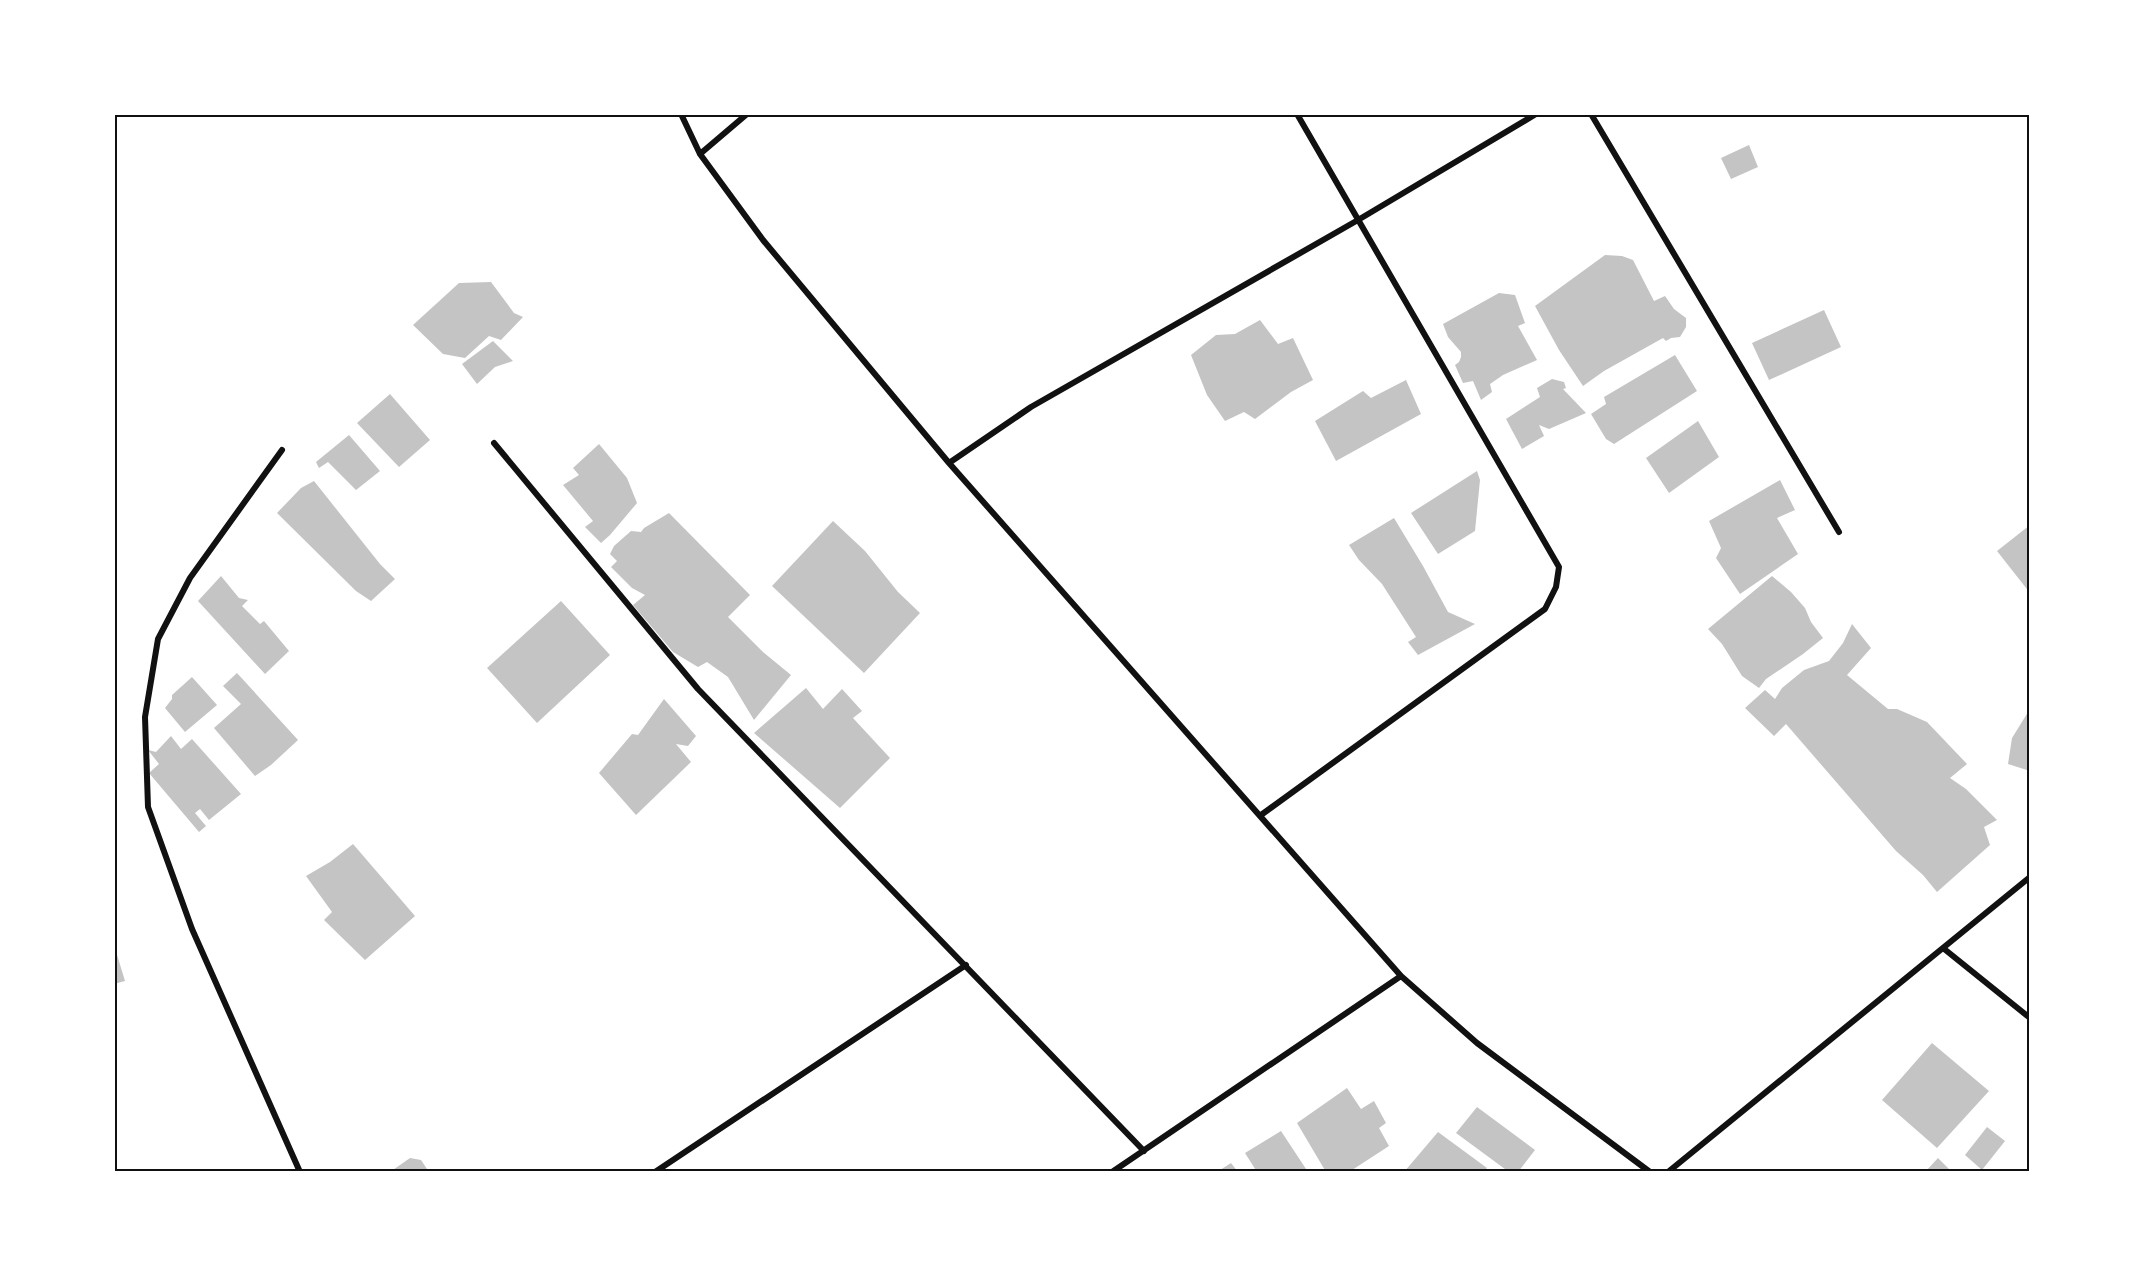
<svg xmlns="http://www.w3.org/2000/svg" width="2144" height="1286" font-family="Helvetica,sans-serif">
	<rect width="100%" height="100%" fill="#fff"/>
	<path fill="#c4c4c4" d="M1749,145L1758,167L1731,179L1721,158Z
		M1605,255L1622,256L1633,260L1654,301L1665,296L1674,309L1686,318V327L1680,337L1671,338L1666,341L1663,338L1604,371L1583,386L1559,350L1535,306Z
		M491,282L514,313L523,317L501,340L489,336L465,358L443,354L413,325L459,283Z
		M1499,293L1515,295L1525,323L1518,326L1537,360L1503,375L1490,384L1492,392L1481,400L1473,381L1463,383L1455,365L1459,362L1461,357V352L1448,337L1443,324Z
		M1824,310L1841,347L1769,380L1752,343Z
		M1260,320L1278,344L1293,338L1313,380L1291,392L1255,419L1244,412L1225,421L1207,395L1191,355L1216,335L1235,334Z
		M493,341L513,361L495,367L477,384L462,364Z
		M1675,355L1697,391L1614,444L1606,439L1591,414L1606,404L1604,397Z
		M1552,379L1564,382L1566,388L1563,389L1586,413L1549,429L1539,425L1544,436L1522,449L1506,419L1540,397L1537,388Z
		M1406,380L1421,414L1336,461L1315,421L1363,391L1371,398Z
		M390,394L430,440L399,467L357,423Z
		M1698,421L1719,457L1669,493L1646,458Z
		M349,435L380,471L356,490L328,462L319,468L316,462Z
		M599,444L627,478L637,503L610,535L601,543L585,527L593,521L563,485L579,475L573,468Z
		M1477,471L1480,480L1475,531L1438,554L1411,513Z
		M1780,480L1795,510L1777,518L1798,554L1740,594L1716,558L1721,548L1709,521Z
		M314,481L380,564L395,579L371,601L356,591L277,513L301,488Z
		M669,513L750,595L728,617L763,652L791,675L754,720L728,677L707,662L698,667L673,652L633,605L645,595L632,588L611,567L617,561L610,554L614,546L631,531L641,532L644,528Z
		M1394,518L1423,566L1448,612L1475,624L1418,655L1408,642L1416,637L1382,584L1359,560L1349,545Z
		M833,521L865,551L898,592L920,613L864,673L772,586Z
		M2030,525V593L1997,551Z
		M221,576L239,598L248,600L242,606L260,624L264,621L289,651L265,674L198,601Z
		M1772,576L1791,592L1805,608L1811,622L1823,638L1803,654L1766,679L1759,688L1742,676L1722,644L1708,629Z
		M561,601L610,655L537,723L487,668Z
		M1852,624L1871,648L1847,675L1888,709H1897L1927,722L1967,764L1950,778L1966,789L1997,820L1984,827L1990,845L1937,892L1923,875L1896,851L1786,724L1774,736L1745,708L1765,690L1775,699L1782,688L1804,670L1829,661L1843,643Z
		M237,673L298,740L271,765L255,776L214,728L241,704L223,686Z
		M192,677L217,705L185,732L165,708L172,699V695Z
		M806,688L823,709L842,689L862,711L853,718L890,758L840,808L754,733Z
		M664,699L696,736L688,746L676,744L691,762L636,815L599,773L632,734L638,735Z
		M2030,709V771L2008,764L2012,738Z
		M171,736L181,749L192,739L241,794L209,820L200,809L195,813L206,826L199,832L149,773L159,764L148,750L156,752Z
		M353,844L415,916L365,960L324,920L332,912L306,876L330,862Z
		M114,945L125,981L114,984Z
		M1932,1043L1989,1091L1937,1148L1882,1100Z
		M1347,1088L1361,1109L1374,1101L1386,1123L1379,1128L1389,1146L1349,1172H1326L1297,1123Z
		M1477,1107L1535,1150L1518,1172H1509L1456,1133Z
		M1987,1127L2005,1141L1982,1170L1965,1155Z
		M1281,1131L1308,1172H1257L1245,1153Z
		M1438,1132L1487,1168L1483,1172H1404Z
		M410,1158L421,1160L429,1172H390Z
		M1938,1158L1952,1172H1925Z
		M1231,1163L1238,1172H1217Z"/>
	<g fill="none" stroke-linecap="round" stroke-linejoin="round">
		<path stroke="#111" stroke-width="6" d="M681,114L700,154L763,240L949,463L1401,976L1477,1043L1650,1172
			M1591,114L1839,532
			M700,154L747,114
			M494,443L698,689L1144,1151
			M282,450L190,578L158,639L145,717L148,807L192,929L300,1172
			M949,463L1031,407L1358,220L1536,114
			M1261,815L1545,609L1556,587L1559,567L1297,114
			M1943,948L2030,1018
			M655,1172L966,965
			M1112,1172L1401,976
			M1668,1172L2030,877"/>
	</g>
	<rect width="2144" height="1286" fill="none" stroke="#ffffff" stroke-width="231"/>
	<rect x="116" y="116" width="1912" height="1054" fill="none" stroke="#111" stroke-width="2"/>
</svg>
